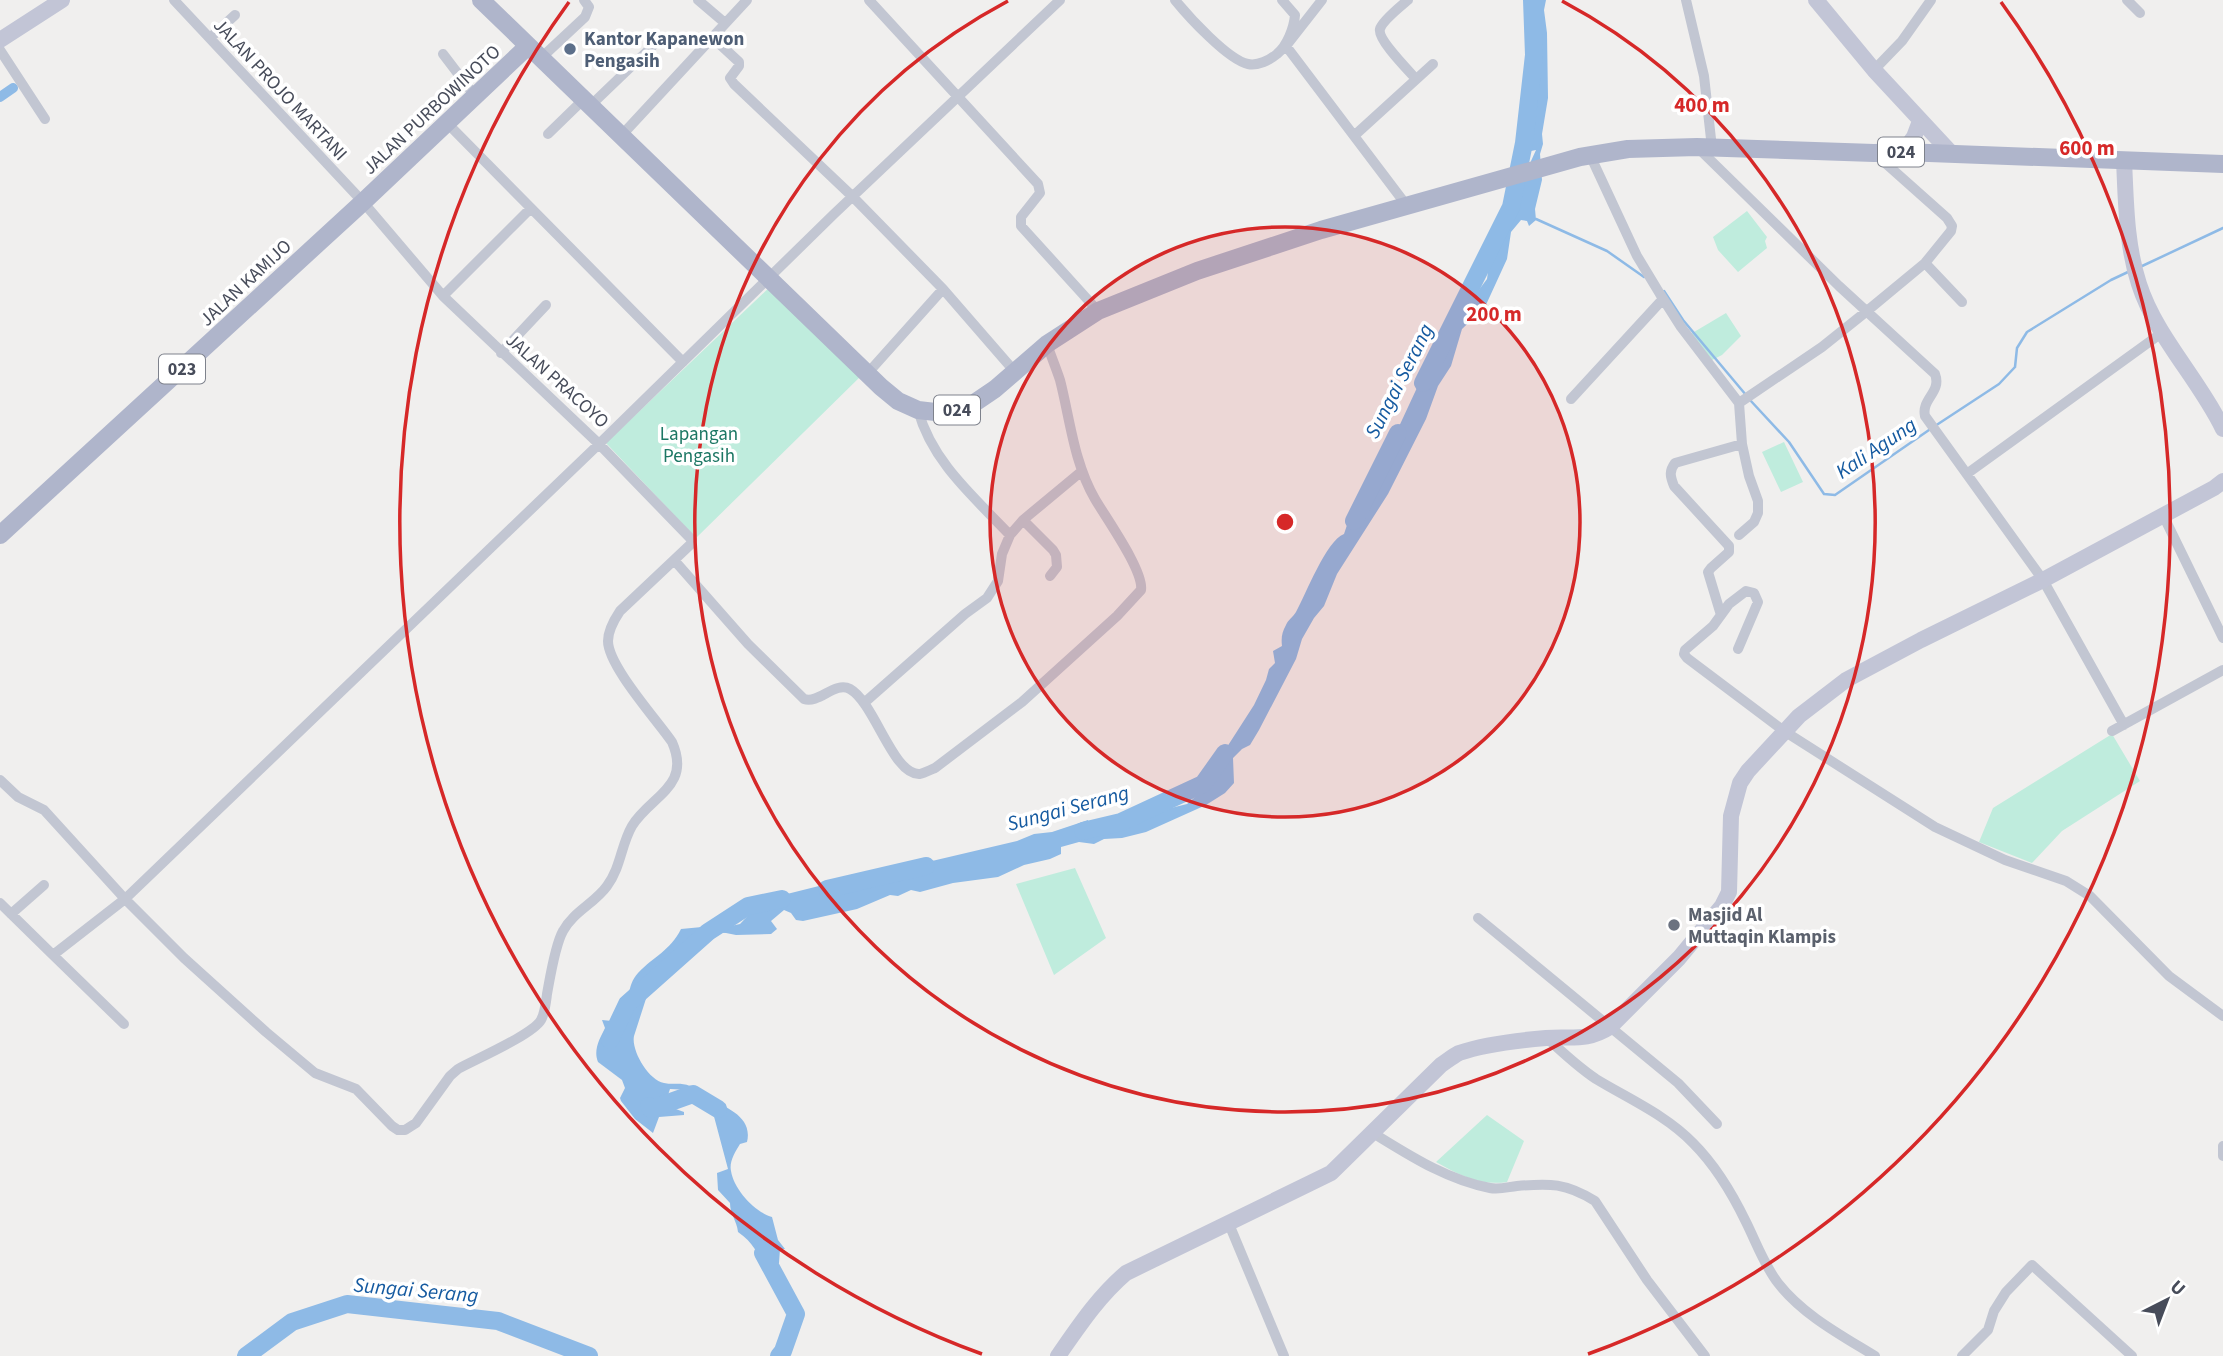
<svg xmlns="http://www.w3.org/2000/svg" width="2223" height="1356" font-family="'Source Sans 3',sans-serif">
	<rect width="100%" height="100%" fill="#f0efee"/>
	<path fill="#bfecdd" d="M1747,211L1767,237L1765,241L1767,248L1738,272L1718,250L1713,237Z
		M773,284L862,375L696,538L606,443Z
		M1726,313L1741,336L1722,355L1708,362L1689,335Z
		M1784,442L1803,482L1781,492L1762,452Z
		M2112,734L2140,781L2062,831L2032,863L1979,842L1993,808Z
		M1075,868L1106,938L1054,975L1016,884Z
		M1487,1115L1524,1141L1507,1182C1480,1186 1459,1175 1436,1162Z"/>
	<path fill="#8ebae6" d="M1536,0H1546L1544,10L1547,33L1548,98L1542,134L1543,144L1540,154L1542,180L1535,209L1536,220L1529,226L1527,221L1521,220L1511,232L1507,259L1485,307L1462,329L1451,366L1438,386L1426,419L1388,494L1337,574L1324,606L1314,618L1302,639L1296,659L1259,730L1250,745L1242,749L1233,758L1234,783L1225,793L1206,805L1146,832L1122,838L1104,839L1094,844L1079,842L1061,847V854L1050,859L1024,865L998,877L953,883L920,892L911,890L898,896L890,895L857,909L803,921L796,920L791,913L784,910L771,921L777,929L771,934L736,935L726,933L704,932L687,940L676,956L653,977L634,1036C631,1050 648,1080 664,1083C673,1085 681,1082 690,1086C697,1089 702,1094 709,1098C727,1108 753,1117 747,1142L740,1144C735,1152 729,1162 731,1171C734,1190 755,1212 772,1217L778,1240L785,1249H780L779,1263L775,1266L771,1278L769,1268L765,1274C760,1256 754,1243 738,1232C737,1221 730,1214 730,1203L718,1190L717,1173L728,1169L712,1109L689,1090L670,1089L666,1101L673,1108L684,1112V1115L659,1117L653,1133L635,1119L621,1101L620,1098L625,1088L622,1080L598,1062C593,1050 600,1038 605,1028L602,1020L612,1021L622,1019C630,1004 626,986 638,973C654,956 670,951 681,929L702,927L722,928L740,924L763,900L839,881L860,887L897,875L915,865L1017,841L1034,834L1052,832L1088,820L1089,824L1122,829L1171,808L1187,804L1207,787L1211,780L1213,764L1227,747L1254,705L1266,680L1269,669L1275,663L1273,651L1282,646C1281,638 1282,632 1286,625C1288,620 1293,617 1296,612C1306,594 1326,541 1344,534L1347,525L1346,520L1368,496L1387,465L1389,448L1422,377L1454,338L1469,303L1487,279L1490,257L1505,234L1509,218V204L1517,192L1536,150L1531,151L1527,129L1535,68L1531,53L1535,30Z"/>
	<g fill="none" stroke-linecap="round" stroke-linejoin="round">
		<path stroke="#8ebae6" stroke-width="2.5" d="M1536,219L1607,251L1644,277
			M2140,267L2223,228
			M1664,291L1683,320L1746,395
			M1750,400L1789,442L1824,494L1835,495L1929,430
			M1935,426L1999,384L2015,367L2017,348L2027,332L2111,280L2128,272"/>
		<path stroke="#8ebae6" stroke-width="10" d="M0,97L13,88"/>
		<path stroke="#8ebae6" stroke-width="18" d="M1423,383L1511,207L1524,143L1534,55L1532,0
			M1354,521L1398,433
			M1083,831L1121,822L1203,784L1225,753
			M827,889L926,866
			M610,1040L627,1004L708,932L748,906L782,899
			M649,1106L651,1109L693,1094L718,1109
			M763,1253L796,1314L783,1351L779,1356
			M246,1356L292,1322L347,1304L498,1321L589,1356"/>
		<path stroke="#c2c6d2" stroke-width="10" d="M174,0L363,202L443,296L599,444L834,214L1060,0
			M698,0L725,23
			M869,0L1038,184L1040,193L1021,217V226L1098,311
			M1175,0C1188,16 1228,60 1248,64C1258,66 1270,60 1277,54C1287,46 1294,28 1295,15L1282,0
			M1322,0L1286,46L1407,206
			M1408,0C1401,6 1382,21 1380,29C1377,39 1409,71 1416,79
			M1686,0L1704,76L1712,148
			M2127,0L2140,13
			M712,37L739,62V66L730,78L734,84L853,197L943,289L1015,372
			M210,38L235,15
			M0,50L45,119
			M443,54L475,96
			M540,59L585,17L589,7L584,0
			M1874,70L1902,41L1931,0
			M590,106L662,37
			M447,123L683,362
			M548,134L583,100
			M1355,135L1433,64
			M621,136L747,0
			M1697,147L1839,286L1935,374C1942,392 1921,399 1925,416L2043,580L2124,725
			M1590,155L1637,256L1660,294L1681,327L1739,403L1742,444L1749,476L1758,501V513L1754,522L1739,535
			M1925,263L1962,302
			M443,296L531,208
			M501,353L546,305
			M867,374L943,289
			M1571,399L1663,299
			M1739,403L1822,347L1867,311L1925,263L1951,231L1952,226L1947,218L1874,153
			M918,410C932,462 974,497 1010,535
			M1968,473L2163,332
			M2163,515L2223,638
			M1023,520L1053,550L1056,555L1057,567L1050,576
			M674,560L748,644L804,699C819,704 835,681 850,689C875,703 893,776 920,774C924,773 930,770 935,768L1022,702L1117,616L1141,590C1144,571 1106,518 1095,499C1074,463 1070,419 1060,380C1056,368 1051,356 1047,344
			M1721,615L1713,626L1685,650L1684,654L1687,658L1784,731L1935,827L2005,860L2066,881L2090,896L2169,976L2223,1016
			M1738,649L1758,602L1754,593L1746,591L1729,604L1721,615L1708,572L1711,568L1729,552V546L1674,486C1670,476 1669,471 1675,463L1742,444
			M864,703L965,614L987,598L998,581L1002,554L1010,535L1023,520L1082,471
			M2112,731L2223,670
			M0,780L18,797L44,810L125,899L599,444L692,540L691,544L620,611C614,620 608,630 608,641C608,666 657,720 672,742C692,787 650,796 632,826C621,845 621,867 607,886C595,903 573,912 563,931C555,945 550,978 547,994C546,1002 545,1013 541,1020C532,1035 476,1059 458,1069L450,1076L416,1123L405,1130H398L392,1126L356,1089L315,1073L266,1032L184,958L125,899L53,955L0,903
			M11,914L44,885
			M1478,918L1678,1083L1717,1124
			M53,955L124,1024
			M1547,1038C1563,1053 1578,1067 1596,1079C1629,1099 1666,1115 1693,1143C1716,1166 1732,1193 1746,1222C1756,1242 1764,1265 1778,1283C1803,1315 1841,1335 1875,1356
			M1373,1133C1409,1155 1447,1180 1490,1188C1499,1190 1508,1187 1517,1186C1550,1183 1566,1183 1595,1201L1647,1280L1705,1356
			M2223,1146V1156
			M1229,1224L1284,1356
			M1962,1356L1988,1330L1994,1311L2006,1292L2032,1265L2132,1356"/>
		<path stroke="#c2c5d6" stroke-width="16" d="M1816,0L1874,70L1952,154
			M0,40L62,0
			M1903,152L1914,137L1920,121
			M2124,160C2126,202 2126,244 2139,284C2156,337 2199,379 2223,429
			M1058,1356C1079,1326 1098,1297 1126,1273L1331,1173L1441,1065C1447,1061 1453,1056 1459,1053C1482,1045 1522,1040 1546,1038C1572,1036 1586,1042 1610,1027L1679,958L1722,906L1729,892L1731,816L1740,783L1748,771L1799,716L1846,680L1921,640L2043,580L2214,488L2223,481"/>
		<path stroke="#afb5cb" stroke-width="18" d="M481,0L881,387L898,401L918,410L944,413L967,408L995,389L1047,344L1098,311L1197,271L1321,230L1580,157L1628,149L1697,147L1874,153L1903,152L2223,164
			M0,535L363,202L527,47"/>
	</g>
	<circle cx="1285" cy="522" r="295" fill="#d62828" fill-opacity=".12"/>
	<g fill="none" stroke="#d62828" stroke-width="3.5">
		<circle cx="1285" cy="522" r="295"/>
		<path d="M1562 1A590 590 0 1 1 1008 1"/>
		<path d="M982 1354A885 885 0 0 1 569 2M2001 2A885 885 0 0 1 1588 1354"/>
	</g>
	<circle fill="#5c6f8a" stroke="#fff" stroke-width="2.5" cx="570" cy="49" r="7"/>
	<circle fill="#6b7280" stroke="#fff" stroke-width="2.5" cx="1674" cy="925" r="7"/>
	<g text-anchor="middle" stroke-width="7" stroke-linejoin="round" paint-order="stroke">
		<g fill="#fff" stroke="#7e828c" stroke-width="2">
			<rect x="1878" y="137.5" width="46" height="29" rx="5"/>
			<rect x="159" y="354.5" width="46" height="29" rx="5"/>
			<rect x="934" y="395.5" width="46" height="29" rx="5"/>
		</g>
		<g font-size="18" font-weight="bold" fill="#474c5a">
			<text x="1901" y="158">024</text>
			<text x="182" y="375">023</text>
			<text x="957" y="416">024</text>
		</g>
		<g font-size="19" font-weight="bold" fill="#4e5e75" stroke="#fff" text-anchor="start">
			<text x="584" y="45">Kantor Kapanewon<tspan x="584" dy="22">Pengasih</tspan></text>
		</g>
		<g font-size="19" fill="#474c5a" stroke="#fff">
			<text transform="translate(281 89) rotate(47)" y="7">JALAN PROJO MARTANI</text>
			<text transform="translate(431 109) rotate(-43)" y="7">JALAN PURBOWINOTO</text>
			<text transform="translate(245 282) rotate(-43)" y="7">JALAN KAMIJO</text>
			<text transform="translate(558 380) rotate(42)" y="7">JALAN PRACOYO</text>
		</g>
		<g font-size="19" fill="#1c7764" stroke="#fff">
			<text x="699" y="440">Lapangan<tspan x="699" dy="22">Pengasih</tspan></text>
		</g>
		<g font-size="19" font-weight="bold" fill="#5b616d" stroke="#fff" text-anchor="start">
			<text x="1688" y="921">Masjid Al<tspan x="1688" dy="22">Muttaqin Klampis</tspan></text>
		</g>
		<g font-size="21" font-style="italic" fill="#155aa0" stroke="#fff">
			<text transform="translate(1399 381) rotate(-63)" y="7">Sungai Serang</text>
			<text transform="translate(1876 448) rotate(-34)" y="7">Kali Agung</text>
			<text transform="translate(1068 808) rotate(-15)" y="7">Sungai Serang</text>
			<text transform="translate(416 1290) rotate(5)" y="7">Sungai Serang</text>
		</g>
	</g>
	<circle cx="1285" cy="522" r="10" fill="#d62828" stroke="#fff" stroke-width="3.5"/>
	<g font-size="21" text-anchor="middle" font-weight="bold" fill="#d62828" stroke="#fff" stroke-width="7" stroke-linejoin="round" paint-order="stroke">
		<text x="1702" y="112">400 m</text>
		<text x="2087" y="155">600 m</text>
		<text x="1494" y="321">200 m</text>
	</g>
	<g transform="translate(2167 1300) rotate(42)" stroke="#ffffff" stroke-width="5" paint-order="stroke">
	<path d="M0-5L12 26L0 18L-12 26Z" fill="#474c5a"/>
	<text y="-10" font-size="19" font-weight="bold" text-anchor="middle" fill="#474c5a">U</text>
	</g>
</svg>
